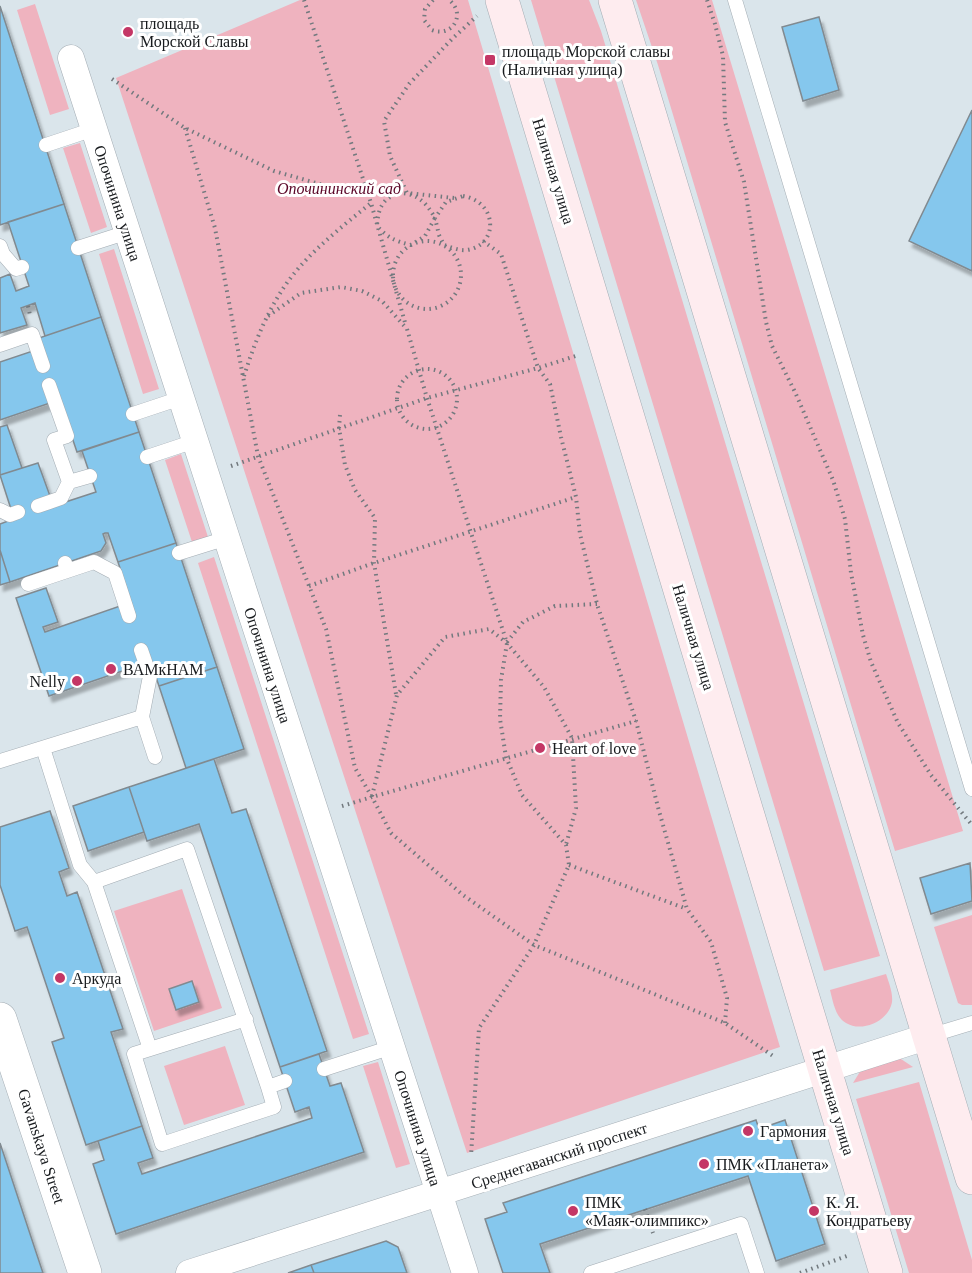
<svg xmlns="http://www.w3.org/2000/svg" width="972" height="1273" font-family="'Times New Roman',serif">
	<defs>
		<filter id="shadow"><feDropShadow dx="3.5" dy="6" stdDeviation="1.5" flood-color="#0004"/></filter>
	</defs>
	<rect width="100%" height="100%" fill="#dae5eb"/>
	<path fill="#efb3bf" d="M300,0H468L780,1047L467,1153L116,78Z
		M531,0H589L601,31L880,956L824,971Z
		M636,0H712L963,831L895,851L658,65Z
		M35,4L69,109L50,115L17,10Z
		M80,143L107,227L91,233L63,148Z
		M114,249L159,389L143,394L99,254Z
		M181,454L208,537L192,542L165,460Z
		M214,557L369,1034L353,1039L198,563Z
		M182,889L222,1008L154,1031L114,911Z
		M972,915V1005H962L958,1003L934,927Z
		M886,974C889,983 893,993 892,1002C889,1021 862,1033 846,1023C835,1017 833,1001 830,990Z
		M225,1046L245,1105L184,1125L164,1066Z
		M893,1059H901L913,1067L853,1083L861,1070Z
		M378,1062L410,1164L396,1168L363,1066Z
		M919,1082L972,1260V1273H909L856,1099Z"/>
	<path fill="#85c7ed" stroke="#818a90" stroke-width="1.5" filter="url(#shadow)" d="M0,6L64,204L0,225Z
		M819,17L839,90L803,101L782,27Z
		M972,110V271L909,241Z
		M64,204L101,317L45,336L35,303L21,308L27,325L0,333V278L10,274L16,291L29,286L8,222Z
		M101,317L139,432L77,452L54,384L50,403L0,420V362L33,351L39,338Z
		M7,425L22,468L0,475V427Z
		M139,432L176,543L118,562L108,533H105L103,534L106,543L101,551L10,582L0,550V524L19,517L11,509L0,475L38,463L50,496L47,508L96,492L82,451Z
		M176,543L217,667L159,686L146,648L140,665L49,696L16,598L46,588L58,622L43,627L45,632L120,606L135,614L118,562Z
		M0,550L10,582L0,585Z
		M217,667L244,749L186,768L159,686Z
		M214,759L232,813L246,809L327,1051L280,1067L199,824L147,841L129,787Z
		M129,787L144,832L88,851L73,806Z
		M50,811L69,868L59,872L67,896L77,892L123,1029L111,1032L142,1126L86,1145L52,1042L64,1038L27,927L15,931L0,885V827Z
		M970,863L972,901L931,914L920,878Z
		M192,981L199,1002L176,1010L169,989Z
		M319,1054L330,1086L341,1083L364,1152L116,1234L93,1164L104,1160L98,1141L142,1126L153,1158L138,1163L142,1174L312,1118L309,1107L295,1112L280,1067Z
		M756,1120L759,1129L785,1120L825,1244L776,1261L748,1176L540,1244L550,1273H503L485,1219L507,1212L503,1203Z
		M0,1143L34,1246L43,1273H0Z
		M386,1241L398,1247L407,1273H314L311,1265Z
		M311,1265L314,1273H288Z"/>
	<g fill="none" stroke-linecap="round" stroke-linejoin="round">
		<g stroke="#a4adb4" stroke-width="15">
			<path id="service" d="M735,0L972,789
				M46,145L94,129
				M0,246L3,254L16,269L22,267
				M78,248L128,232
				M0,345L32,334L43,366
				M49,385L67,436L54,440L69,482
				M133,414L181,398
				M147,457L195,441
				M38,506L61,498L69,482L90,476
				M0,510L10,515L18,512
				M179,553L227,538
				M65,563L67,571L94,562L115,573L129,616
				M28,584L67,571
				M142,717L155,757
				M43,748L80,865L94,882L150,1049L134,1054L162,1144L274,1107L268,1087L285,1081
				M0,761L142,717L150,676L141,650
				M94,882L187,849L268,1087
				M929,1036L972,1023
				M150,1049L246,1019
				M324,1069L392,1047
				M591,1273L741,1224L757,1273"/>
		</g>
		<g stroke="#a4adb4" stroke-width="27">
			<path id="minor" d="M71,58L465,1273
				M189,1273L929,1036"/>
		</g>
		<g stroke="#a4adb4" stroke-width="34">
			<path id="tertiary" d="M0,1019L85,1273"/>
		</g>
		<g stroke="#a4adb4" stroke-width="34">
			<path id="secondary" d="M502,0L886,1273
				M615,0L972,1178"/>
		</g>
		<path stroke="#72797e" stroke-width="4" stroke-dasharray="1.5 4.5" stroke-linecap="butt" d="M304,0L371,203L406,326
			M433,0L425,9L424,20L432,30C452,38 467,14 449,0
			M707,0L715,24L723,56L725,122L744,182L766,322L772,346L795,392L833,480L845,519L851,573L863,635L871,662L898,723L931,775L972,825
			M112,79L185,128L274,171L330,187L366,188
			M185,128L215,228L258,456L326,629L355,768L372,797L636,721
			M398,193C417,193 426,202 435,218L425,236L411,245C395,241 388,238 377,226C378,209 382,199 398,193Z
			M463,196C498,202 499,245 467,250C459,251 451,247 444,245L439,235L435,218L446,202Z
			M454,198L407,193L390,156L384,121L409,84L453,38L477,16
			M393 275a34 34 0 1 1 68 0a34 34 0 1 1-68 0Z
			M483,241L501,254L538,368L550,384L561,437L576,497L580,534L597,604L636,721L659,811L687,909L711,942L727,998L725,1023
			M28,306L30,315
			M268,316L301,293L341,287L362,291L382,301L407,329L427,398L507,643L501,680L500,719L506,757L522,795L566,845L569,865L534,945L479,1028L471,1156
			M397 399a30 30 0 1 1 60 0a30 30 0 1 1-60 0Z
			M244,376C253,348 263,321 279,295C301,258 338,230 371,203
			M340,415L339,428L345,465L355,490L375,518L374,563L396,694
			M231,466L427,398L538,368L579,355
			M309,586L374,563L576,497
			M507,642L523,622L555,606L597,604
			M372,796L397,695L445,637L489,629L507,643L544,687L572,738L576,808L566,845
			M342,806L372,797L391,833L463,895L534,945L725,1023L773,1056
			M569,865L687,909
			M645,1209L653,1233
			M800,1273L847,1256"/>
		<use href="#service" stroke="#fff" stroke-width="14"/>
		<use href="#minor" stroke="#fff" stroke-width="26"/>
		<use href="#tertiary" stroke="#fff" stroke-width="33"/>
		<use href="#secondary" stroke="#feecef" stroke-width="33"/>
	</g>
	<g fill="#c43766" stroke="#fff" stroke-width="2">
		<circle cx="128" cy="32" r="6"/>
		<rect x="484" y="54" width="12" height="12" rx="3"/>
		<circle cx="111" cy="669" r="6"/>
		<circle cx="77" cy="681" r="6"/>
		<circle cx="540" cy="748" r="6"/>
		<circle cx="60" cy="978" r="6"/>
		<circle cx="748" cy="1131" r="6"/>
		<circle cx="704" cy="1164" r="6"/>
		<circle cx="573" cy="1211" r="6"/>
		<circle cx="814" cy="1211" r="6"/>
	</g>
	<g text-anchor="middle" stroke-width="6" stroke-linejoin="round" paint-order="stroke">
		<g font-size="16" fill="#181b1e" stroke="#fff" text-anchor="start">
			<text x="140" y="29">площадь<tspan x="140" dy="18">Морской Славы</tspan></text>
			<text x="502" y="57">площадь Морской славы<tspan x="502" dy="18">(Наличная улица)</tspan></text>
			<text x="123" y="675">ВАМкНАМ</text>
			<text x="65" y="687" text-anchor="end">Nelly</text>
			<text x="552" y="754">Heart of love</text>
			<text x="72" y="984">Аркуда</text>
			<text x="760" y="1137">Гармония</text>
			<text x="716" y="1170">ПМК «Планета»</text>
			<text x="585" y="1208">ПМК<tspan x="585" dy="18">«Маяк-олимпикс»</tspan></text>
			<text x="826" y="1208">К. Я.<tspan x="826" dy="18">Кондратьеву</tspan></text>
		</g>
		<g font-size="16" fill="#181b1e" stroke="#fff">
			<text transform="translate(554 171) rotate(73)" y="6">Наличная улица</text>
			<text transform="translate(118 203) rotate(72)" y="6">Опочинина улица</text>
			<text transform="translate(694 637) rotate(73)" y="6">Наличная улица</text>
			<text transform="translate(268 665) rotate(72)" y="6">Опочинина улица</text>
			<text transform="translate(834 1102) rotate(73)" y="6">Наличная улица</text>
			<text transform="translate(418 1128) rotate(72)" y="6">Опочинина улица</text>
			<text transform="translate(42 1146) rotate(72)" y="6">Gavanskaya Street</text>
			<text transform="translate(559 1155) rotate(-18)" y="6">Среднегаванский проспект</text>
		</g>
		<g font-size="16" font-style="italic" fill="#5a0527" stroke="#fff">
			<text x="339" y="194">Опочининский сад</text>
		</g>
	</g>
</svg>
